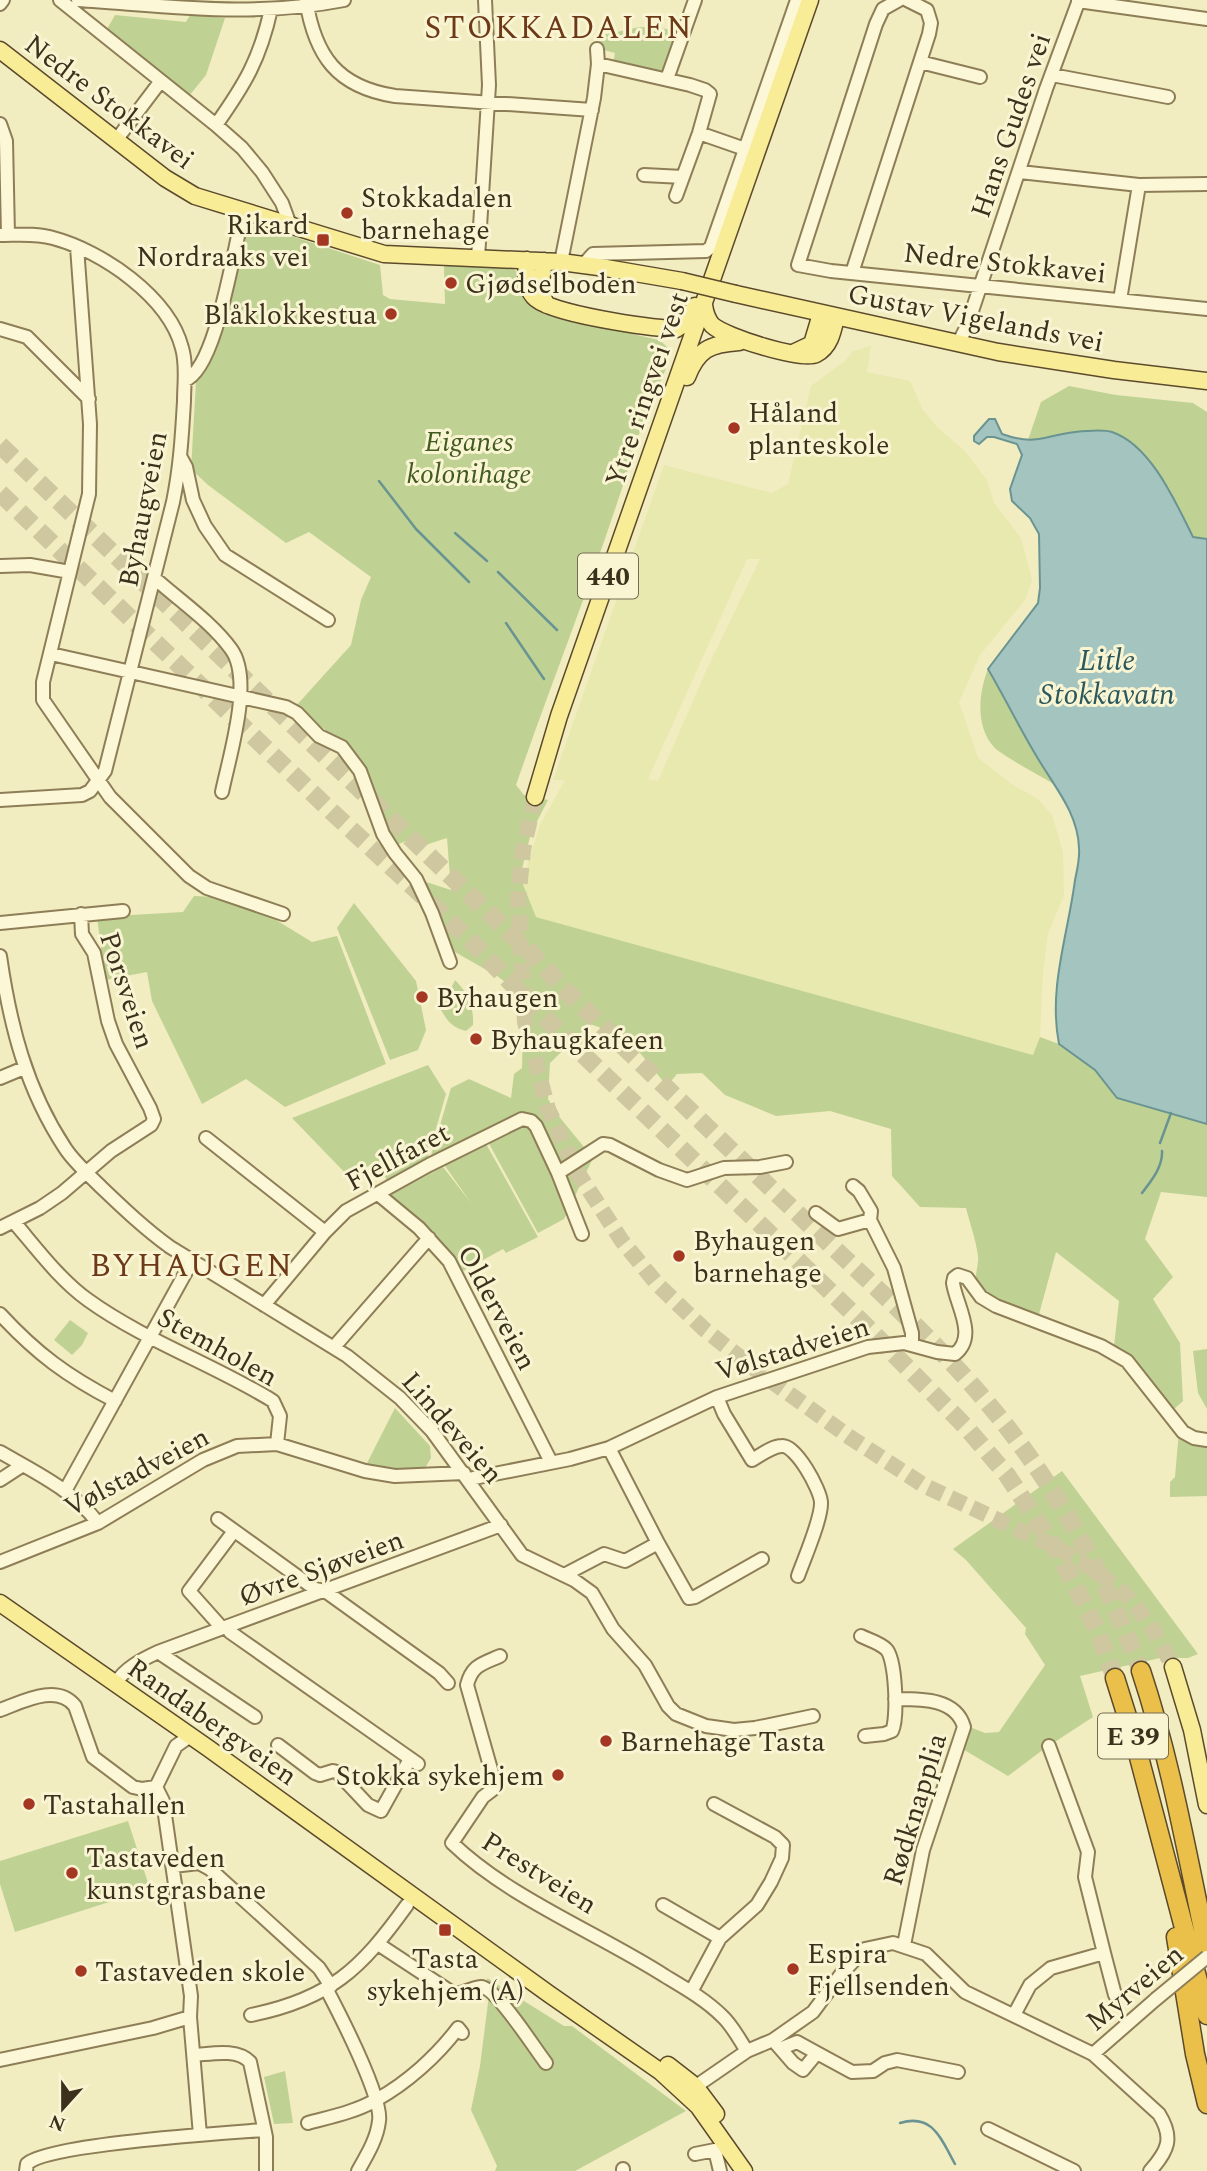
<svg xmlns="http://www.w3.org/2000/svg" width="1207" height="2171" font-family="Spectral,serif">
	<rect width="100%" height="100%" fill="#f2ecc1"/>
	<path fill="#e8e9ae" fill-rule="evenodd" d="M871,346L867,372L910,381L923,410L938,428L965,451L987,480L994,503L1021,538L1032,580L1025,600L980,655L959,702L978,758L1013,785L1038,799L1052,815L1063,852L1064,896L1048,933L1043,973L1040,1037L1034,1055L536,917L522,882L540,825L565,780H553L664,465L772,493L788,484L811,386L846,360L853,351ZM747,559H760L707,669L658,781L648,779Z"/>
	<path fill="#bfd294" d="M115,15L186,22L190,15L225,18L206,75L189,96L106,31Z
		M640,27L681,30L667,71L658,75L613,64L615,53L600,49L598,36Z
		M255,224L380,265L383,295L390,299L445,304L444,267L447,263C463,263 499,260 512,268C531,279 518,302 552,316L659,340C666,345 670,349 669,357C665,379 649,400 643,421C607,544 558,664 516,785L524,795L548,800L531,833L520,877L536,917L1033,1055L1040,1037L1059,1044L1095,1070L1117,1098L1207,1123V1197L1161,1192L1145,1239L1173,1277L1153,1299L1180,1343L1183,1401L1173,1410L1136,1364L1114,1346L1119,1301L1056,1252L1038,1318C1020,1311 978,1300 976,1277C976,1270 979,1263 978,1256C976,1240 970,1224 966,1208L920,1207L892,1176L891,1129L830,1111L776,1116L725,1095L702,1073L677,1074L667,1086L627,1037L590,1024L550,1063L548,1099L557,1114L593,1158L564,1219L538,1233L487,1140L485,1142L538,1237L506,1253L503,1249L463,1271L389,1196L443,1167L471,1203L443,1163L430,1159L451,1088L469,1079L511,1098L514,1074L522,1068L523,1030L520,993L497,976L455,952L423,881L451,890L447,838L419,847L406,841L394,846L366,776L332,735L295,707L351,645L361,600L371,577L309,532L286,543L208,485L191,469L196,382L216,346L245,231Z
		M1069,386L1116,395L1193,403L1207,412V539L1193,537L1168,486L1047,439L1035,442L1028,440L1041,402Z
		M988,669L1038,759L1057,786C1045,778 1000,755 993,746C975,725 979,692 988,669Z
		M194,896L240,898L312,942L337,936L386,1064L285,1107L246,1079L202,1104L152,1001L147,972L105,980L97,917L183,912Z
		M354,903L416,981L426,1030L418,1050L390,1060L337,928Z
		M455,980C468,993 474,1007 473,1025L466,1031C452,1027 448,1022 441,1010Z
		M428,1065L446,1094L427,1160L389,1184L376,1161L350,1178L292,1118Z
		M70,1320L88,1333L82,1345L72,1355L54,1340Z
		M1207,1349V1409L1198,1393L1193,1351Z
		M395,1408L430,1446L431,1458L423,1471L366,1465Z
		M1179,1431L1207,1445V1496L1170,1497V1482L1175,1477Z
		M1062,1471L1198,1654L1188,1658H1160L1080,1676L1093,1717L1044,1749L1008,1776L961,1748L967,1726L985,1733L999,1732L1045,1665L1025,1634L1026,1628L966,1560L953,1549Z
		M128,1821L150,1889L15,1932L0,1884V1861Z
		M487,1978L564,2026H572L686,2111L575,2171H495L497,2166L471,2110L480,2066L489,1995Z
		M285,2071L293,2123L274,2124L264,2077Z"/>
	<path fill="#a4c4c0" stroke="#6a9491" stroke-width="2" d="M989,419H995L1002,434C1036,446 1042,436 1075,432C1084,431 1103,429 1112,432C1151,445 1176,503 1193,537L1207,539V1124L1117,1098L1095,1070L1059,1044C1048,988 1068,935 1075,880C1077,870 1080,859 1079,848C1078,813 1054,786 1037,757C1020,729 1005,698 988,669L1038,603L1040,588L1039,534L1030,518L1012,501L1010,489L1022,455L1017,444L994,437H987L979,444L974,441V436Z"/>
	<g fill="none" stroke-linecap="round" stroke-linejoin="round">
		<path stroke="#6a9491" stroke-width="2.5" d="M379,481L416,529L469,582
			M455,533L487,561
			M498,572L557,630
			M506,623L544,679
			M1160,1143L1171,1113
			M1142,1193C1151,1181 1163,1167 1162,1151
			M900,2123C933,2113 941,2139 955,2164"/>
		<path stroke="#cec7a0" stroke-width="16" stroke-dasharray="16 8" stroke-linecap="butt" d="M535,797L523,850L518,900L525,1022L548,1109L576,1170L622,1241L658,1285L704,1329L760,1373L851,1438L925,1486L1058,1548L1096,1571L1126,1595L1145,1618L1155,1633L1173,1667"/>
		<path stroke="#cec7a0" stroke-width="18" stroke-dasharray="18 9" stroke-linecap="butt" d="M0,445L535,957L567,992C643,1065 719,1139 796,1212C861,1275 932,1336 990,1406C1056,1485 1105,1575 1141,1671
			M0,493L332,812L465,935L543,1016L863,1323L965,1426L1007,1475L1059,1554L1098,1632L1115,1678"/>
		<g stroke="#8e7e57" stroke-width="16">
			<path id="minor" d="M60,0L216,125L242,148L262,172L282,203L290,225
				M78,0C171,6 252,18 344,0
				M306,0C315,56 337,87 395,96L592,110
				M899,0L883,9L876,24L798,265L831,271L1207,309
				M1078,1L1207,19
				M0,4L3,0
				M920,62L980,77
				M598,64L690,85L705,90L710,94L699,133L676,196
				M1052,75L1168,97
				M667,79L695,0
				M0,124L6,141L8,235
				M216,125C245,84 260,59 271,9
				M699,133L745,149
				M120,135L160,82
				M1020,172L1139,185L1207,184
				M644,175L683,177
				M0,235C17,235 36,233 53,238C102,251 169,297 182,348C187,365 184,384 184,401C182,436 180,468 173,502L105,771L90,791L82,795L0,800
				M77,247L90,424L89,494L43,682V700L110,797L189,876L207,888L283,914
				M478,258L489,85L485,0
				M561,262L594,98L598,64L597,49
				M584,264L593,254L706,251L711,247L797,0
				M852,273L929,34L931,23L927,10L907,0
				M1120,300L1139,185
				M0,329L27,337L89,399
				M959,342L967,326L1046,89L1079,0
				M185,380C217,369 234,244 244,211
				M181,458L186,467L193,500L205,526L225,555L328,620
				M0,566L30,565L70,572
				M154,581L159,582C183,603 212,623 231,649C254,680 229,757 222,792
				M51,654L286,707L297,713L319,736L342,747L360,771L383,834L395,853L416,879L432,913L450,962
				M0,923L123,911
				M0,956C10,1025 26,1089 65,1148C74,1162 89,1175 101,1187C123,1208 145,1229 170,1247L347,1356L400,1398L432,1431L522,1555L574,1580L592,1593L613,1629L645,1665L668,1706L676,1714L706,1726L734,1730L755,1728L813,1716
				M0,1078L24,1068
				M206,1138L325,1232
				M558,1173L582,1234
				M853,1186L859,1191L871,1211L870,1220L894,1268L912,1333V1344
				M378,1194L419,1228L449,1261L551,1462
				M816,1213L838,1229L870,1220
				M14,1222C37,1249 60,1280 88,1300C145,1341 213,1364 273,1401L280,1416L277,1444
				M0,1228L40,1208L62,1193L111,1151L151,1125L154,1119L150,1108L116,1044L108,1021L94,953L82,934L81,914
				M264,1305L325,1232L346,1211L429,1165L522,1119L531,1121L536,1126L558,1173L603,1144L610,1145L659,1170L687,1180L724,1168L760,1167L786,1162
				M0,1314C37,1354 67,1376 115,1401
				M334,1347L429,1238
				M717,1397L724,1414L752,1460C761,1455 772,1446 782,1446C796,1445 820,1489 821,1502C822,1518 804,1559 798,1576
				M609,1448L658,1543L689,1598L695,1597L762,1559
				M0,1452C35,1472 73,1490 98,1523
				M469,1479L570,1459L609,1448L717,1397L868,1347L904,1343L937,1352L955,1354C978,1336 956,1305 953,1283L954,1278L958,1275L967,1278L981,1297L996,1306L1101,1346L1127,1361L1183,1432L1194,1438L1207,1440
				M0,1480L23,1465
				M65,1491L192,1261
				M218,1519L315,1589L325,1591L439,1673L448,1683
				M0,1562L98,1523L203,1460L237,1446L277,1444L365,1471L395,1476L464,1473
				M564,1575L604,1554L625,1561L658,1543
				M228,1627L230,1632L418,1764
				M222,1628L189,1591L234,1531
				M861,1636C869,1640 880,1643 886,1649C896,1658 898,1719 892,1731L884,1734L865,1736
				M158,1652L255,1717
				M500,1656C482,1664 472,1665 467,1685L496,1787L483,1797L452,1843C509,1898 598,1933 665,1976C685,1988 706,2000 722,2016C732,2025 739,2039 747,2051
				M115,1684C125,1668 141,1660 158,1652L501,1525
				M895,1699C921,1699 956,1698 964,1727L923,1850L904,1945
				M0,1710C22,1702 57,1683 75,1706L93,1757L133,1787L142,1789L156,1787
				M190,1736L176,1746L156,1787L163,1801L191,1996L190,2017L200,2135
				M278,1745L315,1773L320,1775L333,1771L337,1772L368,1805L381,1811L410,1759
				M173,1866L199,1863L210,1869L319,1968L331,1986
				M663,1905L720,1938
				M378,1944L454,1994C463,1994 471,1988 481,1987C496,1987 535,2049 546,2063
				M1104,1953L1115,1995
				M327,1990C339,2013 383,2098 379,2121C377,2139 367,2155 358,2171
				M691,1992L720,1938L757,1905L771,1882L782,1858L783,1845L775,1837L714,1804
				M251,2015C330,1999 361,1969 407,1905
				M1014,2015L1030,1985L1051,1968L1104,1953L1085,1877L1088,1852L1049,1746
				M773,2040L793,2063L803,2070L817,2053L852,2072L873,2071L885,2063L897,2060L958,2072
				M782,2048L797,2042L817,2053
				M1093,2054L1156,1999
				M194,2055C211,2054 237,2048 250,2062L266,2137V2171
				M0,2060L153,2028L190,2017
				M689,2091L747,2051L773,2040L813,2012L842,1973L865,1949L893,1943L926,1954L965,1992L1093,2054L1159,2114C1174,2138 1168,2151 1150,2171
				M308,2123C330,2117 355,2112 376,2100C407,2083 437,2056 458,2028L462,2033
				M988,2129L1074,2171
				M695,2154L715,2150L720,2171
				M623,2169V2171
				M26,2171L27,2164C47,2144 226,2133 264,2130"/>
		</g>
		<g stroke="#5b4a2b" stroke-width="19">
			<path id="major" d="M0,50L165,178L195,196L384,254L561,262L606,268L682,281
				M527,260C526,272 525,287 534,297C548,314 651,328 676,329L688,321L695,306
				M544,261C542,277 537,291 547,305
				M736,294L998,352L1114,370L1207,381
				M704,305C705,313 707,319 712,325C725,337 802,361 816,354C830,347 833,331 836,317
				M795,352L812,344L821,314
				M687,377C698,349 710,344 739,342
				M535,797L559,716L810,0
				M0,1603L208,1748L549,1994L661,2072L698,2106L744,2171
				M1173,1667L1192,1730L1207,1805
				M668,2065L695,2086L716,2114"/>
		</g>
		<g stroke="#5b4a2b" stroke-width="21">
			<path id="highway" d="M1141,1671C1171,1761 1187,1855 1207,1948
				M1115,1678L1135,1742L1207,2015
				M1176,1937L1195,2054L1207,2104"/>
		</g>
		<use href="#minor" stroke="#fcf7d6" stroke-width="12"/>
		<use href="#major" stroke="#f9ec96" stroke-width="16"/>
		<use href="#highway" stroke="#eac04a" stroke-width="18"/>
		<g stroke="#8e7e57" stroke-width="16" stroke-linecap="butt">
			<path id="minor-bridge" d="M1156,1999L1207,1957"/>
		</g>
		<g stroke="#5b4a2b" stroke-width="19" stroke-linecap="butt">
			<path id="major-bridge" d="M682,281L736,294"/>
		</g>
		<use href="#minor-bridge" stroke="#fcf7d6" stroke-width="12"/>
		<use href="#major-bridge" stroke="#f9ec96" stroke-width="16"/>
	</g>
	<g fill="#a33721" stroke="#f9f4d2" stroke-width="2.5">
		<circle cx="347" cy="213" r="7"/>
		<rect x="316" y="233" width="14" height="14" rx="3.5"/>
		<circle cx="451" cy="283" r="7"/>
		<circle cx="391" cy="314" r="7"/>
		<circle cx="734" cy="428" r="7"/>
		<circle cx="422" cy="997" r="7"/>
		<circle cx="476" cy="1039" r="7"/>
		<circle cx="679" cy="1256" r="7"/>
		<circle cx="606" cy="1741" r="7"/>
		<circle cx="558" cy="1775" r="7"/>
		<circle cx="29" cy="1804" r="7"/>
		<circle cx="72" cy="1873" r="7"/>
		<rect x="438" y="1923" width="14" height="14" rx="3.5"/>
		<circle cx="793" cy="1969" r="7"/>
		<circle cx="81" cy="1971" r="7"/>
	</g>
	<g text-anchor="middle" stroke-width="6" stroke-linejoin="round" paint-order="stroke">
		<g fill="#f9f4d2" stroke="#756c53" stroke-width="2">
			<rect x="578" y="553.5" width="60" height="45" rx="5"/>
			<rect x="1098" y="1713.5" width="70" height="45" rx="5"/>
		</g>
		<g font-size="26" font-weight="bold" fill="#3c311c">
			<text x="608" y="585">440</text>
			<text x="1133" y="1745">E 39</text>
		</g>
		<g font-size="28" fill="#3c311c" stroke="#f9f4d2">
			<text transform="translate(110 101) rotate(37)" y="10">Nedre Stokkavei</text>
			<text transform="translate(1010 125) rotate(-71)" y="10">Hans Gudes vei</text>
			<text transform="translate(1005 262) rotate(6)" y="10">Nedre Stokkavei</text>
			<text transform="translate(976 317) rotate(11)" y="10">Gustav Vigelands vei</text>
			<text transform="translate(646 389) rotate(-71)" y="10">Ytre ringvei vest</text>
			<text transform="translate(142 509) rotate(-79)" y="10">Byhaugveien</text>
			<text transform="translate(128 990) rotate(72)" y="10">Porsveien</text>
			<text transform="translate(397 1156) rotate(-28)" y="10">Fjellfaret</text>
			<text transform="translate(498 1307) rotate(62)" y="10">Olderveien</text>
			<text transform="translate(218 1346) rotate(29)" y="10">Stemholen</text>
			<text transform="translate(792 1348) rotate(-17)" y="10">Vølstadveien</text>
			<text transform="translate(453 1427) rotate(49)" y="10">Lindeveien</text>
			<text transform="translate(136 1471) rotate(-28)" y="10">Vølstadveien</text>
			<text transform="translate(321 1567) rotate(-20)" y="10">Øvre Sjøveien</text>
			<text transform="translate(213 1721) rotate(35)" y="10">Randabergveien</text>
			<text transform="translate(914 1809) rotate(-73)" y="10">Rødknapplia</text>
			<text transform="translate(540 1872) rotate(32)" y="10">Prestveien</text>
			<text transform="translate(1134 1987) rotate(-40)" y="10">Myrveien</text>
		</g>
		<g font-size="28" fill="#3c311c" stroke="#f9f4d2" text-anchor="start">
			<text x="361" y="207">Stokkadalen<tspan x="361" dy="32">barnehage</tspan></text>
			<text x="309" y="234" text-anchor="end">Rikard<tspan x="309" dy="32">Nordraaks vei</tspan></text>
			<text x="465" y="293">Gjødselboden</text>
			<text x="377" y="324" text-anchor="end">Blåklokkestua</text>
			<text x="748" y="422">Håland<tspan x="748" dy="32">planteskole</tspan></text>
			<text x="436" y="1007">Byhaugen</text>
			<text x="490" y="1049">Byhaugkafeen</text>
			<text x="693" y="1250">Byhaugen<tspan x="693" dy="32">barnehage</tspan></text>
			<text x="620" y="1751">Barnehage Tasta</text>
			<text x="544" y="1785" text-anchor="end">Stokka sykehjem</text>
			<text x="43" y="1814">Tastahallen</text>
			<text x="86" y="1867">Tastaveden<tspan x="86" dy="32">kunstgrasbane</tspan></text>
			<text x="807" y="1963">Espira<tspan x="807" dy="32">Fjellsenden</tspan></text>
			<text x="445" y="1968" text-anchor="middle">Tasta<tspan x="445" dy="32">sykehjem (A)</tspan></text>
			<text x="95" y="1981">Tastaveden skole</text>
		</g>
		<g font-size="28" font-style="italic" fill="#425b21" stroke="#f9f4d2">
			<text x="469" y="451">Eiganes<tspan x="469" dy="32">kolonihage</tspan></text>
		</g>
		<g font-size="30" font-style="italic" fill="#2a585d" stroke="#f9f4d2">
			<text x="1107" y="670">Litle<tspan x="1107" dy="34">Stokkavatn</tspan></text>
		</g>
		<g font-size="32" letter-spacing="2" fill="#6d3917" stroke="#f9f4d2">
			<text x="559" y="38">STOKKADALEN</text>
			<text x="192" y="1276">BYHAUGEN</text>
		</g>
	</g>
	<g transform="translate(63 2108) rotate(201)" stroke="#f9f4d2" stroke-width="5" paint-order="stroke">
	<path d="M0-5L12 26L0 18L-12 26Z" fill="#3c311c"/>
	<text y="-10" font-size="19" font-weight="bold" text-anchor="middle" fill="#3c311c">N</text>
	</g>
</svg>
